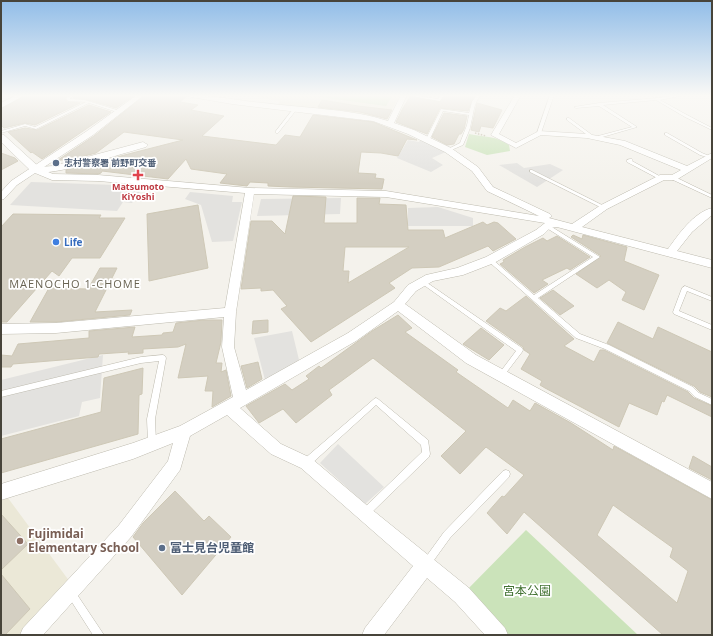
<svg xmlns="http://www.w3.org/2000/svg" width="713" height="636" font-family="'Open Sans','Noto Sans JP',sans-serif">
	<rect width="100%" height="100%" fill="#f4f2ec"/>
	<path fill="#ebe8d7" d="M257,95H400L389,115L379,117L276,106L280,101L255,97Z
		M8,498L70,582L22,635H1V500Z"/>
	<path fill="#cbe3ba" d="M313,95H393L386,106L313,96Z
		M469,134C484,137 497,136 509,145L510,151L487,155L465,147Z
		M526,530L638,635H498L462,595Z"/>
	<path fill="#e3e2df" d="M421,138L448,151L432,158L443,165L431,172L397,158L408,140L419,142Z
		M517,163L524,168L550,164L563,170L537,187L499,165Z
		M31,182L144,186L132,203L123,202L117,211L10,205Z
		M190,192L233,196L232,202H242L233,241L212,242L201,205L185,199Z
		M341,198L340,214L257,216L261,199Z
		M438,207L473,218V226H408V208Z
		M292,331L300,364L265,380L254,338Z
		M103,355L100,398L82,402L79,416L1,436V380Z
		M338,444L384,487L365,504L320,463Z"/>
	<path fill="#d4cfc2" stroke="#cec8b6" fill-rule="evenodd" d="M26,95H68L65,98L67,102L80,103L35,125L25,123L4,128L1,125V109Z
		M76,95H135L116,108L85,99L73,98Z
		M145,95H187V96L180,102L198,105L191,110L224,116L202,136L276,145L285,135L300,137L313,115L373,122L417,140L407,139L398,156L381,153L361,152L358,173L376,174L375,178L384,179L382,189L290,187L268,186V183L250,182L247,186L220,183L227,174L191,169L186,159L168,179L102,171L101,173L98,174L66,173V170L183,140L124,132L96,153L69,160H58L94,136Z
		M445,95H474L468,111L440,108L427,134L396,122L403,108L410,97L440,102Z
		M322,100L358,106L392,110L387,119L360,112L318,107Z
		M477,103L502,110L493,128L481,126L479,132L471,130Z
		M89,105L111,112L42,159L32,152L31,153L8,132L25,128L37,130Z
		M444,113L467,116L464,129L461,134H459L454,144L447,145L432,137Z
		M1,153L15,158L18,161L1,170Z
		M293,196L326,197L324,223H357V198H380L379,204L406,205L408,230H443L445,238L483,222L487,225L494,222L498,223L516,239L493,251L488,246L439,267L412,268L389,283L395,288L311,342L281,309L287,306L273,290L261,291V288L241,289L251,221H272L285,234ZM345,247H409L348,283L349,271H343Z
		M198,205L208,268L149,281L147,214Z
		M13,214L101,215L99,218H125L100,258H72L59,276L52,271L7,322H1V227Z
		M573,235L582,239L583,235L627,247L624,261L659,275L644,310L622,300L626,292L609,280L597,288L576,274L601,256L571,237Z
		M557,236L590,257L570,270L567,268L542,280L548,284L534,293L500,264L504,262L503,260L525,247L543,238L547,241Z
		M100,268H117L95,312L132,310L130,315L56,322H30L49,288L88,289Z
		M553,290L574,306L560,315L540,298Z
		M526,296L574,339L564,346L594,362L600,350H604L688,392L694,398L712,406V417L667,395L664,402L662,401L657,415L629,403L619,427L545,388L540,385L542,381L521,369L530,354L524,350L523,347L486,321L500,308L506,311Z
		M398,315L412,328L405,332L458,370L456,372L508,408L513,400L530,411L535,403L571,423L613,450L614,446L712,500V635H663L524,512L507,534L487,513L502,496L504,497L524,475L486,447L460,474L441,456L466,431L373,358L329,390L332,395L296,423L283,409L259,423L246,406L285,384L292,390L309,379L306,376L319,366L321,368L372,331ZM613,505L673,548L670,557L688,571L677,603L597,535Z
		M204,320H222L221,342L216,363H222L221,372L226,370L231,396L212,407L213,391H205L208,376L178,378L186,344L178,347L143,349V353L128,354L129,352L99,354L98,357L13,364L11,367H1V355L12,356L18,344L89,338V331L135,327L132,337L162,335L163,333L173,332L176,323Z
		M268,320V332L252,334L253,321Z
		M618,322L653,339L658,327L712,352V397L700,392L694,386L607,343Z
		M481,328L504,345L489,360L463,344Z
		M258,362L262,379L247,388L241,366Z
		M143,368L142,394L139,395L138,434L1,473V439L101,412L104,378Z
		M693,456L712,467V480L689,468Z
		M175,491L204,521L209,516L231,537L182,595L133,537L143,523Z
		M1,514L28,544L1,570Z
		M1,574L30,609L5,635H1Z"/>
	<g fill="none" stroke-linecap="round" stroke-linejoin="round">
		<g stroke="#bebbaf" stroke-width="1">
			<path id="service" d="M71,95H75L70,98V99L85,100L120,111L117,112L89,103L36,129L25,126L1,133V131L25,124L35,127L86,102L68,101L66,98Z
				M405,95H412L438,99L441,95H444L440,101H439Z
				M477,95H481C473,104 474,112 471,123C470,130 466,138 463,145L449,151L446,150L460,143L467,125L469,115L443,111L430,139L427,140L426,139L441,109L469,113L472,102Z
				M550,95H554L541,133L538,134L537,133Z
				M678,95H685L660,100L687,115L712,128V130L685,117L656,100L603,105L637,127L599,138H598V136L632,127L599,106L576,108L574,107L599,103L657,98Z
				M294,108L297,109L278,133H276V131Z
				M567,118H569L592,135V137H590L567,120Z
				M665,133H667L702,153L712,157L710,158L700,155L665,135Z
				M630,159H632L633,160L632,161L663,178L659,179L627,162V160Z
				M530,170H532L606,207L604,208H602L530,172Z
				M671,177H675L712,195V198L671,179Z
				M547,224L600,257L538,298L580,334L609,345L693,387L699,393L712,399V405L695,397L689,391L605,349L576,338L488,261L487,260L488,259H492L534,295L593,257L545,227V226Z
				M423,280L522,348L523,350L522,352L503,377L501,378L499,377L498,375L516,351L421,283L420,282Z
				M685,286L712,297V301L687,291L679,311L712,325V330L674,314L673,312L682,288Z
				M163,355L165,356L166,358L155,419L156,442L155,445L152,446L149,445L148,442L147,419L159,361L141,363L1,397V391L141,357Z
				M376,398L378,399L428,440L430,454L429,457L368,516L365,517L362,516L361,513L362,510L422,452L421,445L376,405L309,466L306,467L303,466L302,463L303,460L374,399Z
				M506,470L509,471L510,474L509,477L450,538L429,567L426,568L423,567L422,564L423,561L444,532L503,471Z
				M71,588L74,590L104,635H93L68,596L66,593L68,590Z"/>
		</g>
		<g stroke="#bebbaf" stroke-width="1">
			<path id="minor" d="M17,95H25L1,108V103Z
				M137,95H144L93,135L41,169L53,174L98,175L250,188L386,191L539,216L487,191L472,171L445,152L408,134L373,121L232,104L191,97L188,95C213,95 239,101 264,103C302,108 353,109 388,121L401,95H407L394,123L414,130L451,148L478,167L493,187L550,214L552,216L549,218L572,224L601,205L660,175H672L681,170L620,145L587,138L541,135L516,148L491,135L515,95H521L499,134L516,143L539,131L587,134L625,141L687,166L712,153V158L676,180H664L607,209L582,227L668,249C679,234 693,213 712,208V215L692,232L677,251L712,260V268L557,227L550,228L544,234L494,263L463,275L433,281L416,291L405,304L476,355L712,482V499L466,363L398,311L356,341L240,408L281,444L311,458L370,508L469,588L505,628L508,635H485L455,602L427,578L384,635H362L365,628L413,566L301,468L271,454L227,415L190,436L180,470L131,537L43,635H20L23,628L119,525L168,461L173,443L133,459L1,500V484L133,443L180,426L233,397L222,347L224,317L56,333L1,334V324L56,323L225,308L245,193L98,181L52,180L35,173L17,185L4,199L1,200V192L11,181L87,131ZM254,194L386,197L545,223L536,230L486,257L457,268L426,275L408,285L394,302L348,333L246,390L234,347L236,312Z"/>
		</g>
		<g stroke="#bebbaf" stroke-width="1">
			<path id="tertiary" d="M1,134L4,135L39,167L53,166L143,142L148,145L146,147C123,153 53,177 32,172L1,142Z"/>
		</g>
		<path stroke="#beb8a2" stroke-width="1.5" stroke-dasharray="1.5 1.5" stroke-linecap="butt" d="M475,133L486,136"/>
		<use href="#service" fill="#fff" fill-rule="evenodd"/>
		<use href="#minor" fill="#fff" fill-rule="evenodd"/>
		<use href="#tertiary" fill="#fff" fill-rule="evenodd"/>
	</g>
	<linearGradient id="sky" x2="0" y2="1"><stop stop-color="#91bde8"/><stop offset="0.52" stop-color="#faf9f6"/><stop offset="1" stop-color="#faf9f6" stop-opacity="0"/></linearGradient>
	<rect width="713" height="184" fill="url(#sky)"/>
	<g fill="#5c6f8a" stroke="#fff" stroke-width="1.5">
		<circle cx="56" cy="163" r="4"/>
		<circle cx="162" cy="548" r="4"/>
	</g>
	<path fill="#e0444e" stroke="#fff" stroke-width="1.5" d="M136 169h4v4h4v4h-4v4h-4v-4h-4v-4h4z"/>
	<circle fill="#3f7fe0" stroke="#fff" stroke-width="1.5" cx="56" cy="242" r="4"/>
	<circle fill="#8d6e63" stroke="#fff" stroke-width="1.5" cx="20" cy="541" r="4"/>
	<g text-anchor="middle" stroke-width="3.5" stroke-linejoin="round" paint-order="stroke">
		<g font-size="9" font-weight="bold" fill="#4e5e75" stroke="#fff" text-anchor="start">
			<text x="64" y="166">志村警察署 前野町交番</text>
		</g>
		<g font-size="9" font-weight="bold" fill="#be3a42" stroke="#fff">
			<text x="138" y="190">Matsumoto<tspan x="138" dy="10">KiYoshi</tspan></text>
		</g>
		<g font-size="10" font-weight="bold" fill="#366cbe" stroke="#fff" text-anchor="start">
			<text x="64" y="246">Life</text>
		</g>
		<g font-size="11" letter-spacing="1" fill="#696352" stroke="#fff">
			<text x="75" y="288">MAENOCHO 1-CHOME</text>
		</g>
		<g font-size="12" font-weight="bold" fill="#785e54" stroke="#fff" text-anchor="start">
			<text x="28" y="538">Fujimidai<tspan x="28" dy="14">Elementary School</tspan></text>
		</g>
		<g font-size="12" font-weight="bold" fill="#4e5e75" stroke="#fff" text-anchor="start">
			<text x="170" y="552">富士見台児童館</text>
		</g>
		<g font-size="12" fill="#447334" stroke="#fff">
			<text x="527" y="595">宮本公園</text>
		</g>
	</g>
	<rect width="713" height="636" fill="none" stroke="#47443a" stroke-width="4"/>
</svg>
